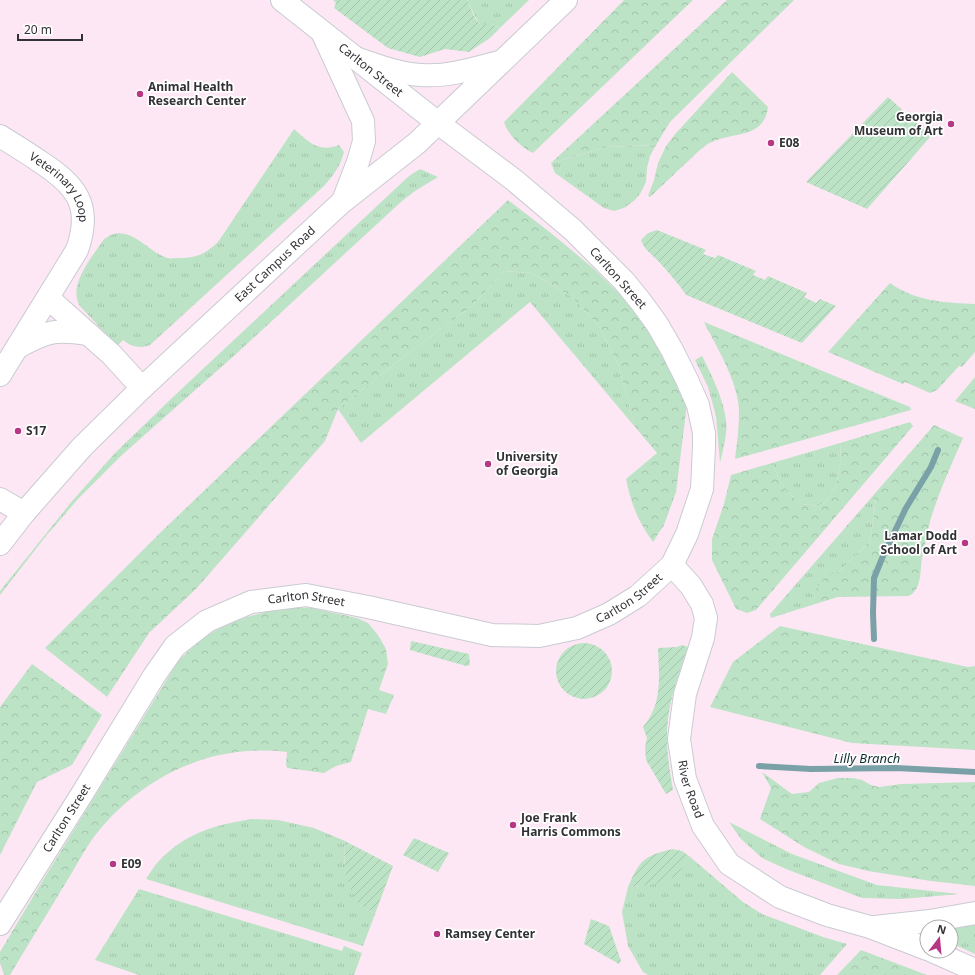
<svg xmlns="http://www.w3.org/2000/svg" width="975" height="975" font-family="'Noto Sans',sans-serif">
	<defs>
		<pattern id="grass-tufts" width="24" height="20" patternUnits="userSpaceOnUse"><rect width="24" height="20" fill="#bde3c6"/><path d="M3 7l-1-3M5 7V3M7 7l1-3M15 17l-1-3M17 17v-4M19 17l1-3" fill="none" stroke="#a3c3ab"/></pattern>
		<pattern id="forest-crowns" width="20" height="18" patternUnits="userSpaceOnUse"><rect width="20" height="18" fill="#bde3c6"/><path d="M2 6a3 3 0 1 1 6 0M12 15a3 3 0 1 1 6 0" fill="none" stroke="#a3c3ab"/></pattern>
		<pattern id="garden-furrows" width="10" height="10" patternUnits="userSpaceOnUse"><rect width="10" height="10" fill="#bde3c6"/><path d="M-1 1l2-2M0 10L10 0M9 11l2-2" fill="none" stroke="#a3c3ab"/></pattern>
	</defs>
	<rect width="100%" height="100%" fill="#f6f8ff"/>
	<path fill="#fee7f4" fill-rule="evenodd" d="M0,0H975V975H0ZM927,927H951V951H927Z"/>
	<path fill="url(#grass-tufts)" d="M467,0H529L500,28L491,24H480L476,18Z
		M294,129C309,142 318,153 339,145L344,152C340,167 334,174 324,186L150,345C140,349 131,347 123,340L117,346L80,306C67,286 92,257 104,239C128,221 145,250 167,258C171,259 176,258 179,258C197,258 205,254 218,242Z
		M656,145L650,156L647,168L646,182L640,194L635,200L624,208L614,211L604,208L555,173L551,163L607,147Z
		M420,169L438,177L415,191L402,201L236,354L122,455L78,499L46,536L0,595V591L73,500L115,453L173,397L409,176Z
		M504,271L532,273L572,297L599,326L618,364L635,427L530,302L361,443L338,409L415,348L472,306Z
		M702,356C712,376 723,398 726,420C728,432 723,450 720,463L716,416L708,387L695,360Z
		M840,443L841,460L836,486L826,502L818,506L802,504L793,497L781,483L772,463Z
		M871,498H876L870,541L840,571L825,578L812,594V605L771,618L770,614Z
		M251,819L278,820L314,828L345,841L344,871L358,904L375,914L363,946L146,879C150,873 154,866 159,861C185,833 215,825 251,819Z
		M729,822L792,854L877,885L959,894L902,899L862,898L786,869L762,858L741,839Z
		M689,856L743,902L762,914L823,937L847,944L820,975H648L643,972L628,946L622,912L628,887C640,887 663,883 674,876C681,872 685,863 689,856Z
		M139,889L342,951L344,946L362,953L354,975H139L95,960Z
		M975,921V954L951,943V927Z"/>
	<path fill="url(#forest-crowns)" d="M624,0H693L533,153C521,147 508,135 504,122Z
		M727,0H794L670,122L656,145L607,147L551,163Z
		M732,72L768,107C764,142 727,130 705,146C698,151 692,158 686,163C674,174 662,186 650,197L648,196L654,180L658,163L666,146L676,133Z
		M508,200L551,233L593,268L634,308L664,354L687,404L676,492L664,525L653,542C638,521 631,504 626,479L657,453L635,427L618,364L599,326L572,297L532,273L504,271L472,306L415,348L338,409L325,441L196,589L149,633L107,697L45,648L162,531Z
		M890,283C915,301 945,303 975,304V352L962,367L959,366L937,390L930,393L905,382L903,384L828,352Z
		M704,322L910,407L911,410L735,459C737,443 739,427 739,412C739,383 717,348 704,322Z
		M975,377V409L955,401Z
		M910,422L913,426L756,610L747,613L736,609L712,560V539L724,504L731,475L772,463L781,483L793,497L802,504L818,506L826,502L836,486L841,460L840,443Z
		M934,425L963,438C953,461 942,485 934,509C928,525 926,542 922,558C920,570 922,591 908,596L838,597L812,605V594L825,577L840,571L870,541L876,499L871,498Z
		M287,607L311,608L357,618L368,623L378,635L386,649L388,664L379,690L394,695L386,714L368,709L351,762L336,766L324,773L287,768L286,764L287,752C213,743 144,775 97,833C85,848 76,867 65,884C47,914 28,945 10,975H4L0,963V952L40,885L179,660C185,655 191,648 197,643C224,622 255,614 287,607Z
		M780,626L968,667L975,666V750L852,743L710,707L733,662Z
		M32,664L102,715L72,765L37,782L0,855V707Z
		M762,772L792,794L809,792L819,783L838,778H853L862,780L871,785L879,787L901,784L975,782V886L931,881L868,871L839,864L804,847L760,819L771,788Z
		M861,950L927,975H837Z"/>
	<path fill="url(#garden-furrows)" d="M333,0H467L475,18L480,24H491L500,28L490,38L469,52L445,49L420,57L388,48L334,8L336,3Z
		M888,97L931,136L867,209L806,182Z
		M657,230L706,250L703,254L715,258L718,255L756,271L753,275L765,280L768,276L807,293L804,297L816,303L820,299L836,306L802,343L686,295C678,283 669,273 659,262C653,255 644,250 641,240L648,233Z
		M411,641L469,654L470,665L466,666L410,650Z
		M556 671a28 28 0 1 1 56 0a28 28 0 1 1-56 0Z
		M682,645L688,647C680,670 671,695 668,719C665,742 669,767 673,790L666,794L646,760L645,748L647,738L643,727C663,704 659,676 658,648L677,647Z
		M414,838L449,853L438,872L403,855Z
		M345,841L393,866L375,914L358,904L352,892L344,871Z
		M673,849L682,851L689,856C685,863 681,872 674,877C664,883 640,887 628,887C640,860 643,856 673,849Z
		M591,919L609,926L621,961L619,964L584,944Z"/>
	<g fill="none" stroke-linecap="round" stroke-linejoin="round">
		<path stroke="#79a1a7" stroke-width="6" d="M874,639L873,613L874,578L883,556L906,508L931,467L938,450
			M759,766L811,769L896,768L975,772"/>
		<g stroke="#c9cbd3" stroke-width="24">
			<g id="minor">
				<path id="s1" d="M0,136C13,144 26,152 39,161C76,185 93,205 77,250L0,375"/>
				<path d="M48,298L112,355L142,388"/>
				<path d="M18,347C47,331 55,329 88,334"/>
				<path d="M0,499L24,513"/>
				<path id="s2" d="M672,565L691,586L702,604L706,618L703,638L685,694L679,739L685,779L703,826L729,864L780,897L827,915L870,927L927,949"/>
				<path id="s3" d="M0,924L82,794L154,676L175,646L207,621L251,602L306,595L368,607L492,635L539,636L577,628L609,614L638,596L672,565L687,534L702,489L704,446V433L698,405L687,380L672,350L657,324L641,302L624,281L573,230L514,180L438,123"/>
				<path d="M875,927L930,921L975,913"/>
				<path d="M932,951L975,970"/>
			</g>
		</g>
		<g stroke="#c9cbd3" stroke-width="24">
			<g id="tertiary">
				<path id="s4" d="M282,0L438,123"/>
			</g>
		</g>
		<g stroke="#c9cbd3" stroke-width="24">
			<g id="secondary">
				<path d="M322,32L363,121L364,141L358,162L343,201"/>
				<path d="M355,58C377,65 398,74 421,75C447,77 473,69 499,62"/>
				<path id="s5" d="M0,544L24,513L82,447L142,388L342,202L417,143L566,0"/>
			</g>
		</g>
		<use href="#minor" stroke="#fff" stroke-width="22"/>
		<use href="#tertiary" stroke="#fff" stroke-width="22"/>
		<use href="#secondary" stroke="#fff" stroke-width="22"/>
	</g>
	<g fill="#b63885" stroke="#fff" stroke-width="1.5">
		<circle cx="140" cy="94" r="4"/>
		<circle cx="951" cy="124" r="4"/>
		<circle cx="771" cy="143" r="4"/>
		<circle cx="18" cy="431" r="4"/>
		<circle cx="488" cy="464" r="4"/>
		<circle cx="965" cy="543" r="4"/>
		<circle cx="513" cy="825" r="4"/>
		<circle cx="113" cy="864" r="4"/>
		<circle cx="437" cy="934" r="4"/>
	</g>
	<g text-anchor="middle" stroke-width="3.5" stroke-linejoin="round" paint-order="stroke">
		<g font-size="12" fill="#323236" stroke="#fff">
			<text dy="4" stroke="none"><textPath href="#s4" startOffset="113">Carlton Street</textPath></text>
			<text dy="4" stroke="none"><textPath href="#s1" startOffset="81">Veterinary Loop</textPath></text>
			<text dy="4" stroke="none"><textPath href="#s5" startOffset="393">East Campus Road</textPath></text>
			<text transform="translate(618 278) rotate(48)" y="4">Carlton Street</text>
			<text dy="4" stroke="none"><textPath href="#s3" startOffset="809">Carlton Street</textPath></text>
			<text dy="4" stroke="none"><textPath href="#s3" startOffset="473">Carlton Street</textPath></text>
			<text dy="4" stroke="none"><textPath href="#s2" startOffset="240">River Road</textPath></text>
			<text dy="4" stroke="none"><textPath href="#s3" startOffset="125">Carlton Street</textPath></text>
		</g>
		<g font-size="12" font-weight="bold" fill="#323236" stroke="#fff" text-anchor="start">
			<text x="148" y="91">Animal Health<tspan x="148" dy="14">Research Center</tspan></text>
			<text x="943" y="121" text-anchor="end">Georgia<tspan x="943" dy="14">Museum of Art</tspan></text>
			<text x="779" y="147">E08</text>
			<text x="26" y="435">S17</text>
			<text x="496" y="461">University<tspan x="496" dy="14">of Georgia</tspan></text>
			<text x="957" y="540" text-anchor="end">Lamar Dodd<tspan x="957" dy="14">School of Art</tspan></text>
			<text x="521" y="822">Joe Frank<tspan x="521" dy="14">Harris Commons</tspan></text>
			<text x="121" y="868">E09</text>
			<text x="445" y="938">Ramsey Center</text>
		</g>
		<g font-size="13" font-style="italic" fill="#112f32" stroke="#fff">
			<text x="867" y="763">Lilly Branch</text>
		</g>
	</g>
	<g transform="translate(939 939) rotate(16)"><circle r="19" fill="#ffffff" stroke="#adadaf"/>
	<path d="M0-3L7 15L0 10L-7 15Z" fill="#b63885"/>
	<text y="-6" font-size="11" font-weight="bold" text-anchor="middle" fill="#323236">N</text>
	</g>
	<path d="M18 34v6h64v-6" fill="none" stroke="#323236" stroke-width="2"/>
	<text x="24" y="34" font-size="12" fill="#323236" stroke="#ffffff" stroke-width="3" paint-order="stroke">20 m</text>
</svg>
